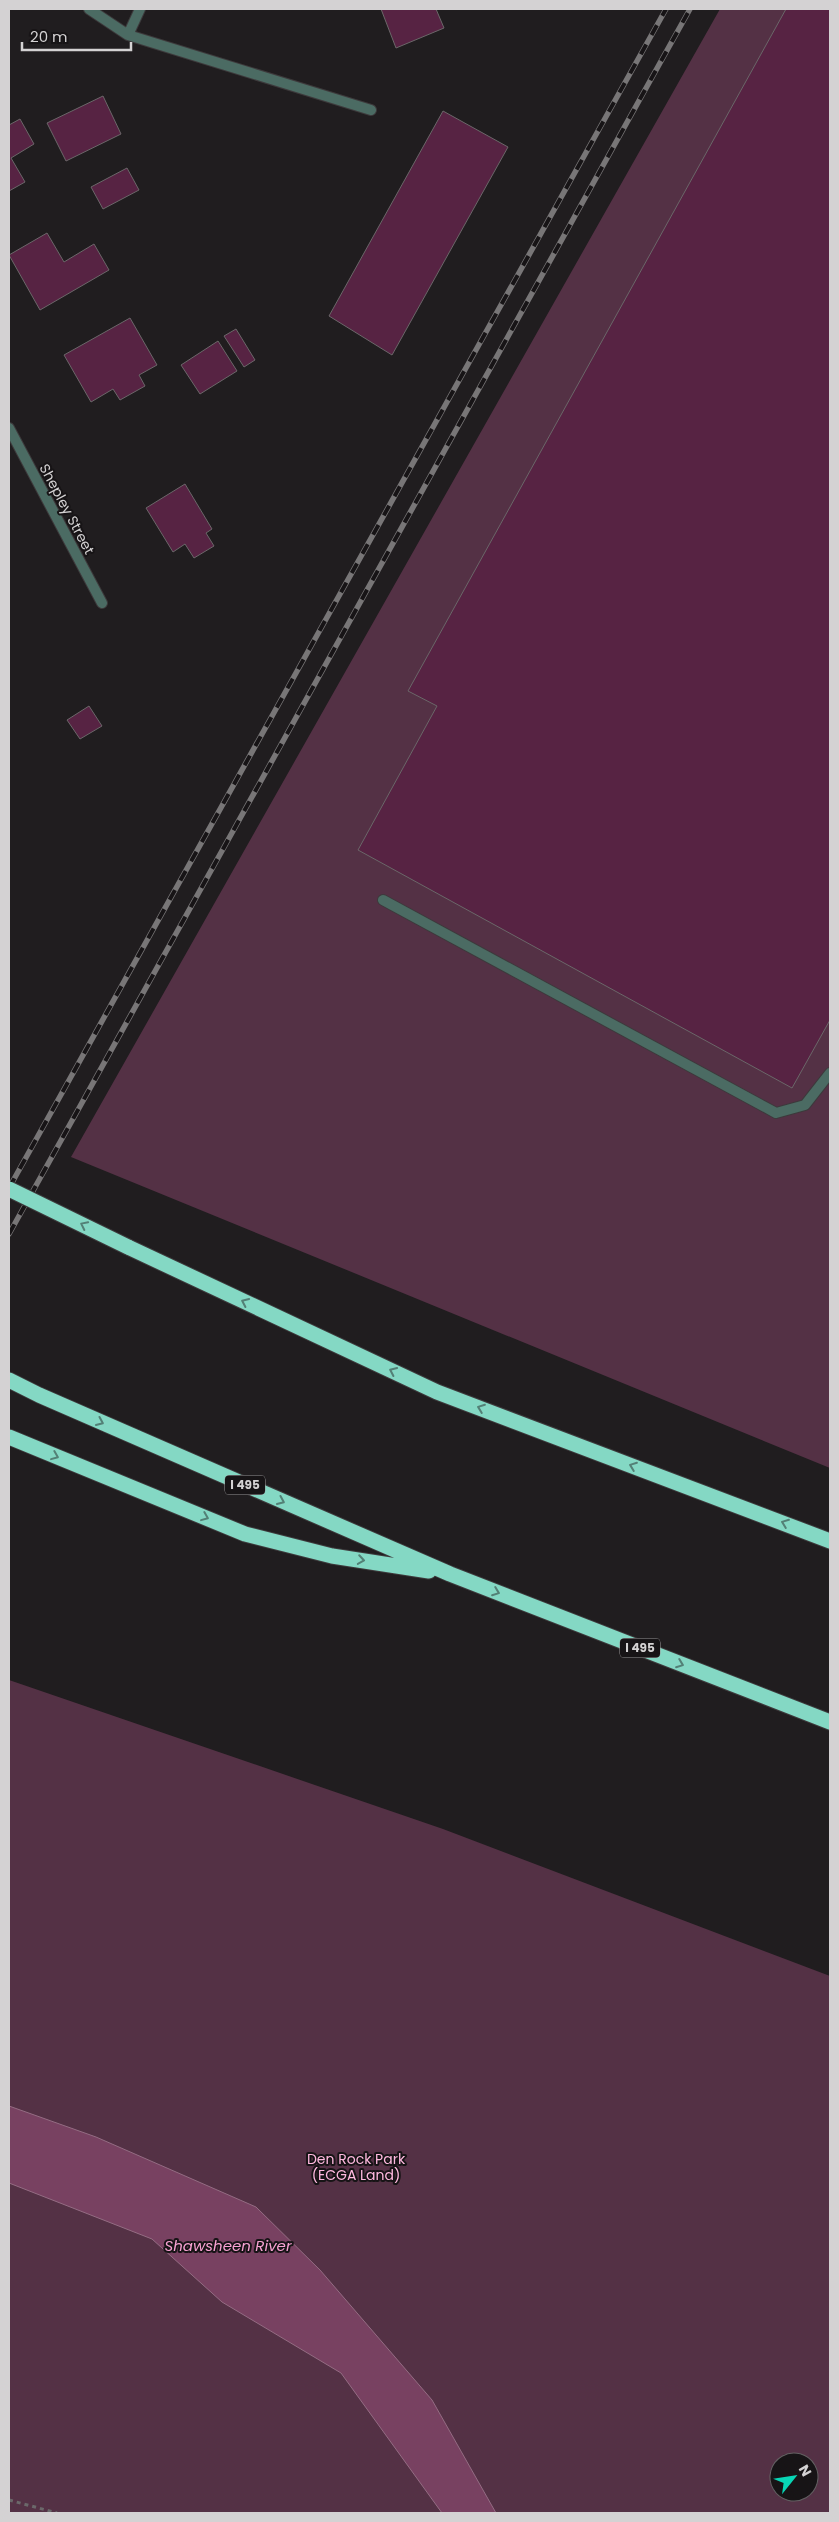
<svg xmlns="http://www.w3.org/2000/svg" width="839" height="2522" font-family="Poppins,sans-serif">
	<rect width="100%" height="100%" fill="#201d1f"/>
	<path fill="#543145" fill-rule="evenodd" d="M720,9H830V1468L71,1157Z
		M9,1680L443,1829L830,1976V2513H9ZM779,2462H809V2492H779Z"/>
	<path fill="#784161" stroke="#946c83" d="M9,2106L96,2137L256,2207L320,2270L432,2400L496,2513H442L341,2373L222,2302L152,2239L9,2183Z"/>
	<path fill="#572343" stroke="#6b6769" d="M381,9H436L444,28L396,48Z
		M786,9H830V1020L792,1088L358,850L437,706L408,691Z
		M103,96L121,134L66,161L47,123Z
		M443,111L508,147L392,355L329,316Z
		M20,119L34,144L11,158L25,182L9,191V125Z
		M127,168L139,190L103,209L91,187Z
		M47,233L64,262L94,244L109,270L40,310L9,255Z
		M130,318L157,365L139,375L145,386L120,400L113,389L91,402L64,355Z
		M236,329L255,360L244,367L224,336Z
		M218,341L237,371L200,394L181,365Z
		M185,484L212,529L206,533L214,546L194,558L185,544L173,552L146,508Z
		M89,706L102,726L80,739L67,720Z"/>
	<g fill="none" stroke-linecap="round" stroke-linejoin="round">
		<g stroke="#3d3a3c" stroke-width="12">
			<path id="service" d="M89,9L128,35L371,110
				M128,35L140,9
				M383,900L776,1113L805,1105L830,1073"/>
		</g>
		<g stroke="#3d3a3c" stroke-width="12">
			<path id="minor" d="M9,428L102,603"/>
		</g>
		<g stroke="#3d3a3c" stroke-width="17">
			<path id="motorway" d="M128,1247L437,1392L830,1541
				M9,1380L39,1395L450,1574L830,1722
				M9,1437L245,1534L332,1556L429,1571"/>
		</g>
		<path stroke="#6b686a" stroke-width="3" stroke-dasharray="4 4" stroke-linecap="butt" d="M9,2500L57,2513"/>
		<use href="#service" stroke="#4b6b63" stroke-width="10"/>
		<use href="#minor" stroke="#4b6b63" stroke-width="10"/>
		<use href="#motorway" stroke="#84d8c4" stroke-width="15"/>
		<g stroke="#787677" stroke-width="5.5">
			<path id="rail" d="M9,1188L666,9
				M9,1234L690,9"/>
		</g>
		<use href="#rail" stroke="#171416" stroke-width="4" stroke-dasharray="11" stroke-linecap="butt"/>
		<g stroke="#3d3a3c" stroke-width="17" stroke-linecap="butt">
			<path id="motorway-bridge" d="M9,1189L128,1247"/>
		</g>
		<use href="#motorway-bridge" stroke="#84d8c4" stroke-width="15"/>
	</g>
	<defs><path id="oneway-chevron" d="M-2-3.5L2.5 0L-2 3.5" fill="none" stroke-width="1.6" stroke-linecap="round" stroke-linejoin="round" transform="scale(1.25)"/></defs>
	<g stroke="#538076">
		<use href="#oneway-chevron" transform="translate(84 1225) rotate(-154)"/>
		<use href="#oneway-chevron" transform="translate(245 1302) rotate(-155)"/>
		<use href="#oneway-chevron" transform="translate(393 1371) rotate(-155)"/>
		<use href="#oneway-chevron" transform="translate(481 1408) rotate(-159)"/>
		<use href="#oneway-chevron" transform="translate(100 1422) rotate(24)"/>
		<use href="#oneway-chevron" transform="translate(55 1456) rotate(22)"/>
		<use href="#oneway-chevron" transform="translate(633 1466) rotate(-159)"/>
		<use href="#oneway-chevron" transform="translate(281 1501) rotate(24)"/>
		<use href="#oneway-chevron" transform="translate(205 1517) rotate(22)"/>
		<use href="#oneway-chevron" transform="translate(785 1523) rotate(-159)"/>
		<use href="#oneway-chevron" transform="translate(361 1560) rotate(9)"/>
		<use href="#oneway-chevron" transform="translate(496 1592) rotate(21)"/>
		<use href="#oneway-chevron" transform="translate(680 1664) rotate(21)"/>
	</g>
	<g text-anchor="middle" stroke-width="4" stroke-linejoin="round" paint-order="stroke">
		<g fill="#171416" stroke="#9b999a" stroke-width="1">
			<rect x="225" y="1475.5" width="40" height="19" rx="4"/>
			<rect x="620" y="1638.5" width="40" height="19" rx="4"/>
		</g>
		<g font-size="12" font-weight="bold" fill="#d4d2d3">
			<text x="245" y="1489">I 495</text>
			<text x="640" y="1652">I 495</text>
		</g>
		<g font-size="14" fill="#d4d2d3" stroke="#171416">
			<text transform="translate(67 509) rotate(62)" y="5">Shepley Street</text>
		</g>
		<g font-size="14" fill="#ffb9df" stroke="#171416">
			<text x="356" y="2164">Den Rock Park<tspan x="356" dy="16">(ECGA Land)</tspan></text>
		</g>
		<g font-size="15" font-style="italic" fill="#f8a2d3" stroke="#171416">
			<text x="228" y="2251">Shawsheen River</text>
		</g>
	</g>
	<rect width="839" height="2522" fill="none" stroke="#d4d2d3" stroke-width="20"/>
	<g transform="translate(794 2477) rotate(60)"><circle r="24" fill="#171416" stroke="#636062"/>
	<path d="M0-4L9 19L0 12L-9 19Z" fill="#08d5b5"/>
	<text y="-8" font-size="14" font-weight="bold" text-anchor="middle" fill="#d4d2d3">N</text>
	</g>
	<path d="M22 42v8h109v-8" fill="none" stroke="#d4d2d3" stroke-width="2.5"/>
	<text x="30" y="42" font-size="15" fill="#d4d2d3" stroke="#171416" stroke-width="4" paint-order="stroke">20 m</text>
</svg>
